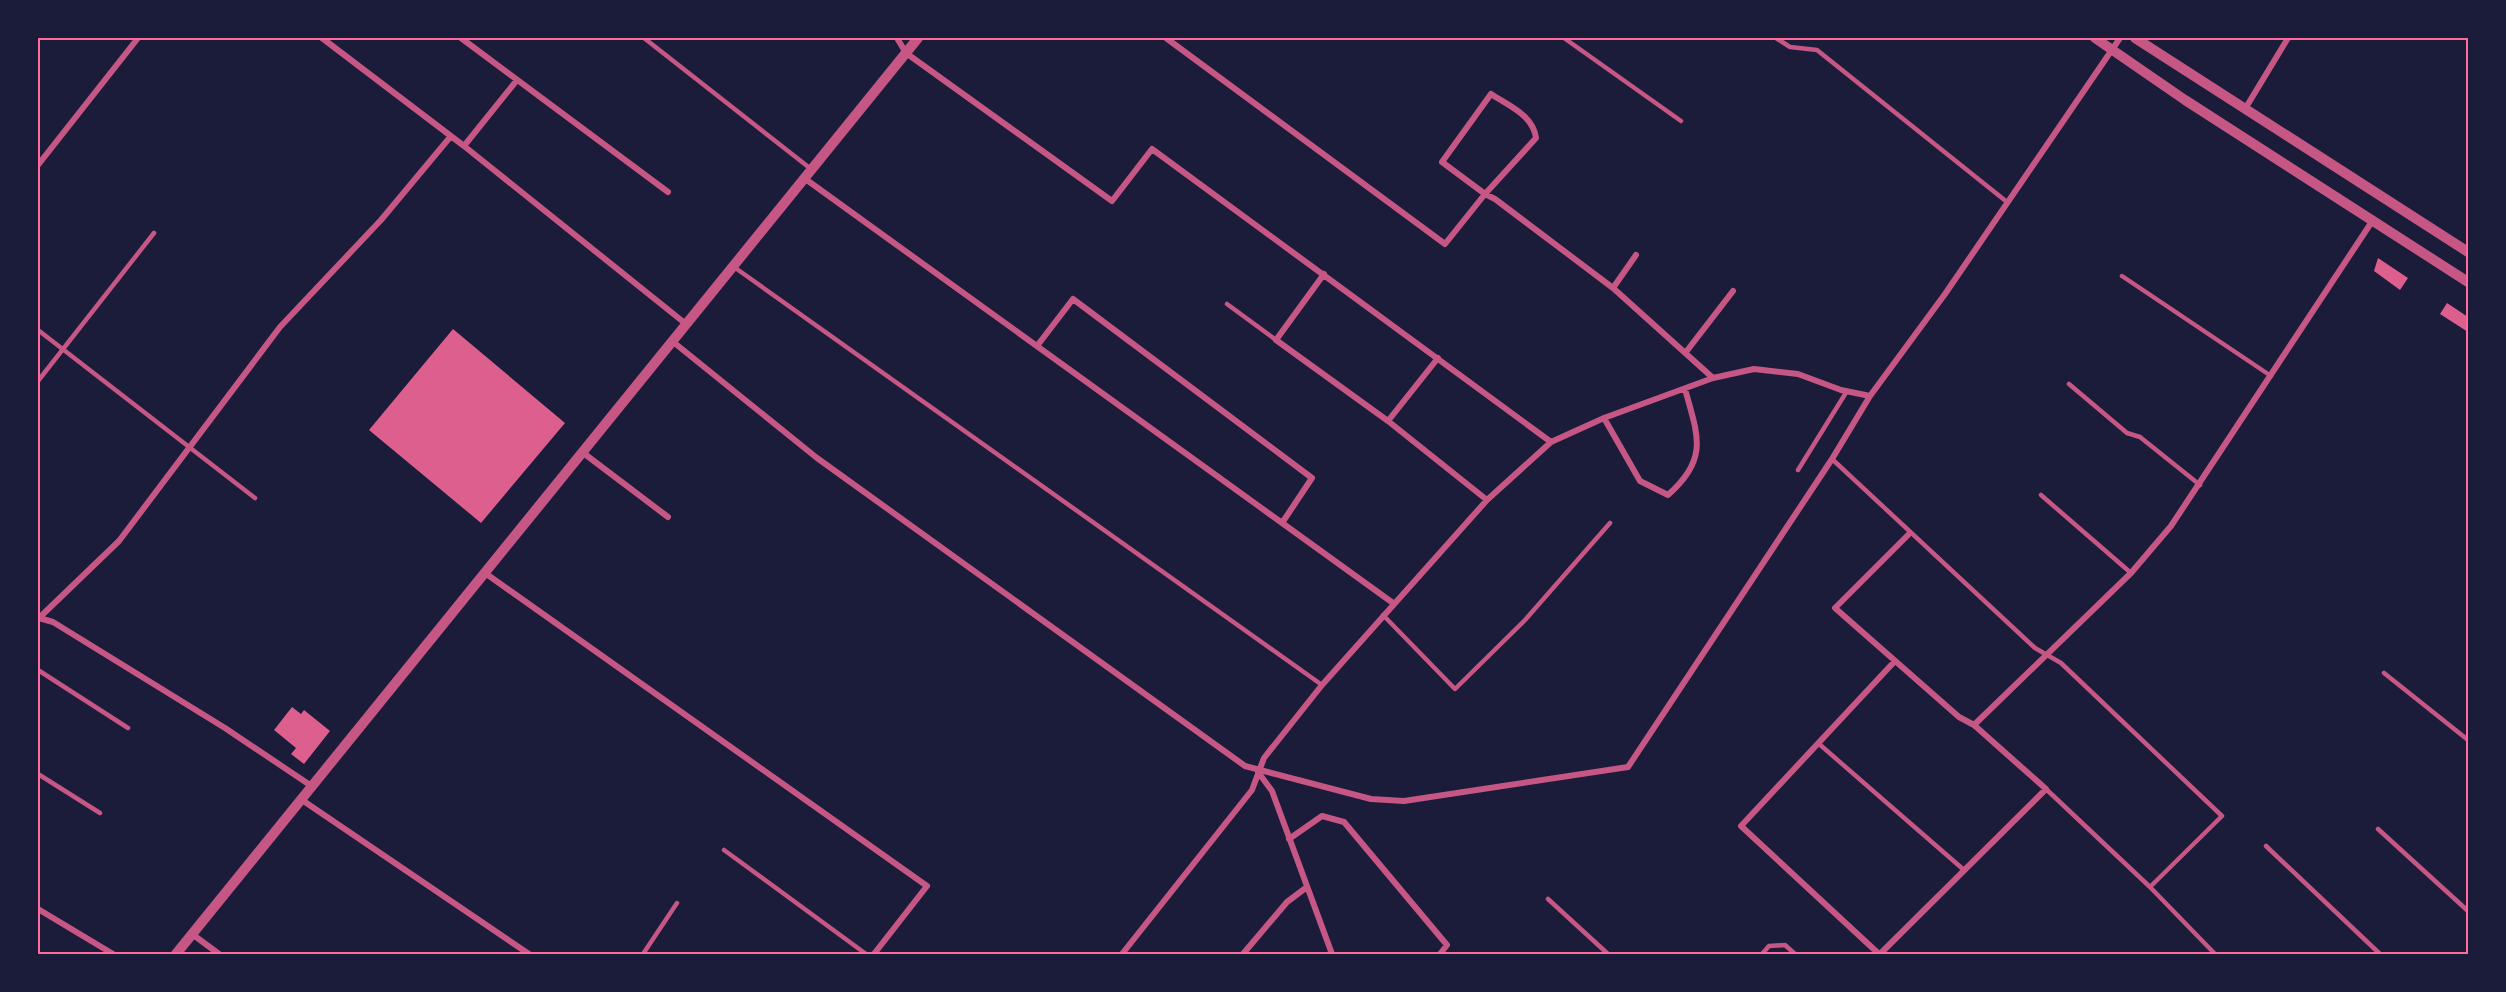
<svg xmlns="http://www.w3.org/2000/svg" width="2506" height="992" font-family="Literata,serif">
	<rect width="100%" height="100%" fill="#1b1b3a"/>
	<path fill="#dd5f8e" d="M2378,258L2408,278L2400,290L2374,271Z
		M2447,303L2468,317V332L2440,314Z
		M453,329L565,423L481,523L369,430Z
		M292,707L301,714L304,710L330,731L304,764L291,754L296,748L274,730Z"/>
	<g fill="none" stroke-linecap="round" stroke-linejoin="round">
		<path stroke="#c65784" stroke-width="4.5" d="M644,38L811,169
			M1564,38L1681,121
			M1776,38L1790,47L1817,50L2007,202
			M734,267L1322,685
			M2122,276L2271,376
			M1227,304L1276,340
			M38,330L255,498
			M38,381L154,233
			M2069,384L2127,433L2140,437L2200,485
			M1832,459L2035,648L2061,663L2222,816L2150,887
			M1798,470L1847,391
			M2041,495L2131,573
			M1383,615L1455,689L1525,620L1610,523
			M38,670L128,728
			M2384,673L2468,740
			M1818,743L1964,870
			M38,774L100,813
			M2046,789L2150,887L2215,954
			M2378,829L2468,911
			M2266,846L2380,954
			M724,850L866,954
			M1548,899L1608,954
			M643,954L677,903
			M1762,954L1769,946L1785,945L1795,954"/>
		<path stroke="#c65784" stroke-width="6" d="M322,38L464,146L686,324
			M461,38L668,192
			M897,38L906,53L1112,201L1152,149L1551,442
			M1166,38L1445,244L1485,194L1495,199L1613,288L1713,378
			M1491,94C1509,106 1533,115 1536,138L1485,194L1442,162Z
			M2245,109L2288,38
			M464,146L517,80
			M38,165L138,38
			M804,178L1393,603
			M1324,274L1276,340L1388,421L1487,500
			M1613,288L1636,255
			M672,341L817,458L1245,766L1371,799L1404,801L1628,767L1832,459L1870,396L1945,294L2120,38
			M1037,346L1073,299L1312,478L1282,523
			M1686,352L1733,291
			M1604,418L1640,481L1668,495C1709,459 1698,436 1685,389
			M1388,421L1438,358
			M582,452L668,517
			M485,573L927,886L874,954
			M1974,725L2131,573L2171,526L2373,220
			M1258,772L1272,791L1332,954
			M313,787L225,728L53,622L39,618L119,541L280,327L381,220L451,136
			M302,800L529,954
			M1289,839L1322,816L1344,822L1447,945L1440,954
			M38,909L113,954
			M192,934L219,954
			M1122,954L1252,790L1264,758L1322,685L1487,500L1551,442L1604,418L1713,378L1754,369L1798,374L1841,390L1870,396
			M1243,954L1287,902L1307,887
			M1879,954L1741,826L1894,662
			M1880,954L2046,789L1974,725L1959,717L1835,608L1910,533"/>
		<path stroke="#c65784" stroke-width="10" d="M2095,38L2185,100L2468,282
			M2135,38L2468,252
			M176,954L918,38"/>
	</g>
	<rect width="2506" height="992" fill="none" stroke="#1b1b3a" stroke-width="78"/>
	<rect x="39" y="39" width="2428" height="914" fill="none" stroke="#ff6b9d" stroke-width="2"/>
</svg>
